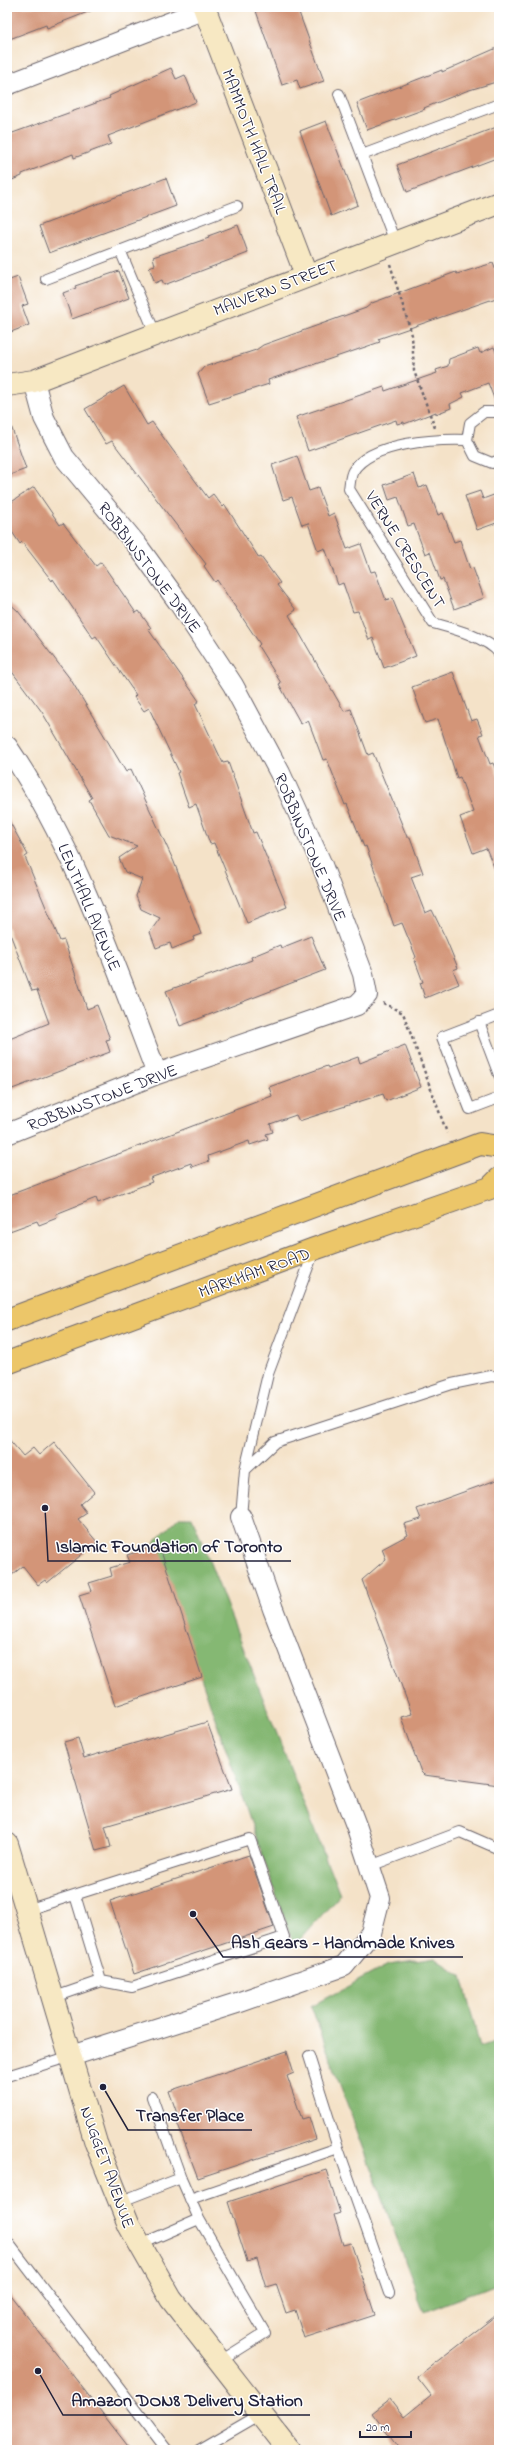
<svg xmlns="http://www.w3.org/2000/svg" width="506" height="2457" font-family="'Indie Flower',sans-serif">
	<rect width="100%" height="100%" fill="#fff"/>
	<filter id="ink" filterUnits="userSpaceOnUse"><feTurbulence type="fractalNoise" baseFrequency=".025" numOctaves="2"/><feDisplacementMap in="SourceGraphic" scale="8" xChannelSelector="R" yChannelSelector="G"/><feConvolveMatrix kernelMatrix="1 2 1 2 8 2 1 2 1" color-interpolation-filters="sRGB"/></filter>
	<filter id="wash" filterUnits="userSpaceOnUse"><feTurbulence type="fractalNoise" baseFrequency=".012" numOctaves="4" result="noise"/><feDisplacementMap in="SourceGraphic" scale="16" xChannelSelector="R" yChannelSelector="G"/><feGaussianBlur stdDeviation="0.9" result="paint"/><feColorMatrix in="noise" values="0 0 0 0 0 0 0 0 0 0 0 0 0 0 0 0 0 1.4 0 .05"/><feComposite in="paint" operator="in"/></filter>
	<g filter="url(#wash)">
		<rect width="100%" height="100%" fill="#f4e2c8"/>
		<path fill="#85b873" stroke="#546d57" d="M179,1517H192L340,1895L294,1946L154,1542Z
			M435,1958L462,1976L480,2047L499,2040V2283L424,2312L311,2006L388,1965Z"/>
		<g id="blocks">
			<path fill="#d39578" d="M7,7H98V8L47,28L46,25L7,40Z
				M268,7H297L324,81L300,89L297,80L282,85L256,11Z
				M499,47V79L496,82L466,91L424,108L425,109L367,130L357,103L442,70V72Z
				M171,68L176,79L185,75L196,102L108,136L111,144L74,158L73,154L22,174V176L7,182V135L110,98L109,96Z
				M326,121L358,205L331,216L300,131Z
				M494,128H499V157L407,192L397,165Z
				M166,178L176,206L49,253L39,226Z
				M238,225L248,253L164,285L162,280L155,283L149,267L155,265L153,257L209,238L208,236Z
				M493,263L499,279V297L378,339L380,342L268,380L269,384L209,403L198,374L204,367L256,350L263,345L366,308L372,303L456,272L457,274Z
				M119,271L129,298L72,319L63,293L76,288L75,286Z
				M18,277L28,304L22,306L29,325L11,332L7,320V281Z
				M494,347L499,360V406H497L488,383L462,393L464,397L450,404L451,408L436,414V412L404,424V422L397,424L396,420L308,451L296,417L384,387L385,391L437,373L436,370L448,366L449,359L478,348L480,353Z
				M124,386L147,425L152,422L208,498L213,494L223,507L225,505L259,558L261,557L280,583L277,585L296,610L289,615L344,711L351,709L368,755L373,753L407,837H410L423,873L411,877L425,913L432,910L446,939L458,968L453,970L459,984L425,998L420,983L423,982L414,958L416,957L402,923L394,926L366,846L364,847L347,804L345,805L327,759L323,760L308,720L301,724L279,684L281,683L258,646L260,644L217,580L215,582L204,566L206,564L112,441L106,444L85,409Z
				M9,420L26,469L7,476V421Z
				M297,456L309,491L318,488L328,516L334,513L347,549L361,544L371,572L375,571L386,600L392,598L416,656L384,668L373,638L369,640L358,611L353,612L343,583L338,585L325,548L318,551L308,523L302,525L292,497L283,500L272,465Z
				M414,474L419,488L427,485L438,515L443,513L454,542L460,540L470,569L473,568L484,598L454,609L443,579L440,580L430,552L425,554L414,524L408,526L398,497L389,500L384,485Z
				M34,487L60,525L63,523L96,566L101,562L136,613L139,611L151,628L148,629L199,701L195,704L223,763L228,762L253,833L256,832L287,907L247,923L214,843L210,844L196,804L189,807L177,773L179,772L149,708L144,711L134,697L136,695L96,636L93,638L53,579L52,581L22,542L20,544L7,524V505Z
				M480,491L483,499L499,493V522L477,530L465,496Z
				M7,601L18,611L71,680L126,772L131,769L174,862L201,934L193,937L194,940L172,949L170,943L156,948L150,932L160,918L141,909L136,896L142,879L125,872L119,858L137,846L109,835L89,800L92,798L42,712L7,665Z
				M453,672L471,721L477,719L483,734L479,735L490,764L493,763L499,778V879L486,848L473,853L460,817L473,812L460,777L457,778L438,719L425,723L412,687Z
				M7,817L28,855L25,857L60,941L64,940L87,1009L97,1005L110,1039L106,1040L110,1052L7,1091V1040L49,1023L37,990L32,991L7,926Z
				M311,936L325,970L180,1026L166,991L252,960L251,957L280,945L281,948Z
				M405,1045L421,1087L386,1101L383,1094L299,1121L296,1115L270,1124L273,1132L266,1134L268,1139L250,1145L249,1141L208,1156L209,1161L192,1167L191,1163L150,1178L152,1182L98,1203L96,1198L56,1214L57,1218L39,1225L37,1221L7,1232V1196L272,1096L269,1087L327,1066L328,1068L358,1057L360,1063Z
				M7,1437L23,1456L33,1448L39,1455L54,1442L94,1492L80,1504L87,1513L78,1519L97,1542L47,1583L45,1580L38,1585L23,1566L7,1579Z
				M499,1479V1785L424,1775L421,1772L401,1717L412,1714L362,1580L386,1559L382,1549L408,1535L404,1524L421,1519L417,1509Z
				M159,1545L202,1677L115,1706L79,1595L92,1591L89,1583L112,1576L110,1568L130,1562L127,1555Z
				M207,1722L232,1789L105,1826L111,1847L96,1851L64,1742L78,1738L84,1758Z
				M249,1855L274,1927L134,1974L110,1901Z
				M287,2051L294,2073L287,2076L302,2119L309,2117L316,2139L198,2178L176,2120L179,2119L169,2091Z
				M326,2170L340,2213L334,2215L343,2245L351,2243L375,2315L304,2338L295,2310L286,2313L276,2284L266,2287L257,2258L247,2261L228,2202Z
				M7,2291L131,2450H7Z
				M499,2313V2450H400L372,2413L390,2399L404,2417L431,2395L417,2377Z"/>
		</g>
	</g>
	<g filter="url(#ink)">
		<use href="#blocks" fill-opacity="0" stroke="#6c656c" stroke-width="1"/>
		<g fill="none" stroke-linecap="round" stroke-linejoin="round">
			<g stroke="#6c656c" stroke-width="12">
				<path id="lane" d="M339,94L395,242
					M362,155L499,104
					M120,250L155,333
					M46,279L237,206
					M499,412H484L470,423L467,440L475,456L492,463L499,460
					M467,440C436,439 371,442 353,471C350,476 350,484 349,489L433,623C451,628 487,637 499,653
					M499,1015L442,1037L470,1109L499,1098
					M479,1022L499,1075
					M245,1470L268,1374L314,1251
					M241,1517L245,1470L275,1442L452,1384L491,1376L499,1377
					M370,1866L460,1832L499,1849
					M75,1895L101,1981
					M27,1910L250,1839L284,1937L132,1987L101,1981L52,1998
					M7,2076L71,2056
					M152,2097L181,2178L199,2219
					M338,2148L389,2293
					M190,2199L338,2148L309,2056
					M119,2202L181,2178
					M7,2241L167,2450
					M139,2245L199,2219L265,2333L219,2362
					M199,2450L261,2414"/>
			</g>
			<g stroke="#6c656c" stroke-width="22">
				<path id="street" d="M7,85L205,9
					M7,746C75,846 114,962 157,1074
					M7,1134L157,1074L357,1005L367,995L363,974L322,865L280,773L233,685L179,603L137,545L64,457L44,418L34,381
					M71,2056L240,2002L344,1966L371,1933L380,1898L357,1828L273,1609L241,1517"/>
			</g>
			<g stroke="#6c656c" stroke-width="24">
				<path id="secondary" d="M204,7L306,275
					M7,385L34,381L499,203
					M7,1844L96,2143L129,2225L171,2299L289,2450"/>
			</g>
			<g stroke="#6c656c" stroke-width="24">
				<path id="primary" d="M7,1320L480,1144L499,1147
					M7,1363L314,1249L490,1188L499,1179"/>
			</g>
			<path stroke="#6c656c" stroke-width="2.5" stroke-dasharray="3 3" stroke-linecap="butt" d="M390,264L412,335L414,371L435,428
				M383,1003L403,1013L447,1133"/>
			<use href="#lane" stroke="#fff" stroke-width="10"/>
			<use href="#street" stroke="#fff" stroke-width="20"/>
			<use href="#secondary" stroke="#f7e8c3" stroke-width="22"/>
			<use href="#primary" stroke="#ecc669" stroke-width="22"/>
		</g>
	</g>
	<g text-anchor="middle" stroke-width="3" stroke-linejoin="round" paint-order="stroke">
		<g font-size="17" fill="#22223b" stroke="#fff">
			<text transform="translate(255 141) rotate(69)" y="6">MAMMOTH HALL TRAIL</text>
			<text transform="translate(275 287) rotate(-21)" y="6">MALVERN STREET</text>
			<text transform="translate(406 549) rotate(58)" y="6">VERNE CRESCENT</text>
			<text transform="translate(150 567) rotate(53)" y="6">ROBBINSTONE DRIVE</text>
			<text transform="translate(311 847) rotate(67)" y="6">ROBBINSTONE DRIVE</text>
			<text transform="translate(90 907) rotate(67)" y="6">LENTHALL AVENUE</text>
			<text transform="translate(102 1097) rotate(-21)" y="6">ROBBINSTONE DRIVE</text>
			<text transform="translate(254 1272) rotate(-20)" y="6">MARKHAM ROAD</text>
			<text transform="translate(108 2167) rotate(70)" y="6">NUGGET AVENUE</text>
		</g>
	</g>
	<path fill="none" stroke="#22223b" stroke-width="1.5" d="M45 1508L48 1561H291M193 1914L223 1957H463M103 2087L128 2130H252M38 2371L63 2415H310"/>
	<g fill="#22223b" stroke="#fff" stroke-width="1.5">
		<circle cx="45" cy="1508" r="4"/>
		<circle cx="193" cy="1914" r="4"/>
		<circle cx="103" cy="2087" r="4"/>
		<circle cx="38" cy="2371" r="4"/>
	</g>
	<g font-size="18" text-anchor="middle" font-weight="bold" fill="#22223b" stroke="#fff" stroke-width="3" stroke-linejoin="round" paint-order="stroke">
		<text x="169" y="1552">Islamic Foundation of Toronto</text>
		<text x="343" y="1948">Ash Gears - Handmade Knives</text>
		<text x="190" y="2121">Transfer Place</text>
		<text x="187" y="2406">Amazon DON8 Delivery Station</text>
	</g>
	<rect width="506" height="2457" fill="none" stroke="#fff" stroke-width="24"/>
	<path d="M360 2431v6h51v-6" fill="none" stroke="#22223b" stroke-width="2"/>
	<text x="366" y="2431" font-size="12" fill="#22223b" stroke="#ffffff" stroke-width="3" paint-order="stroke">20 m</text>
</svg>
